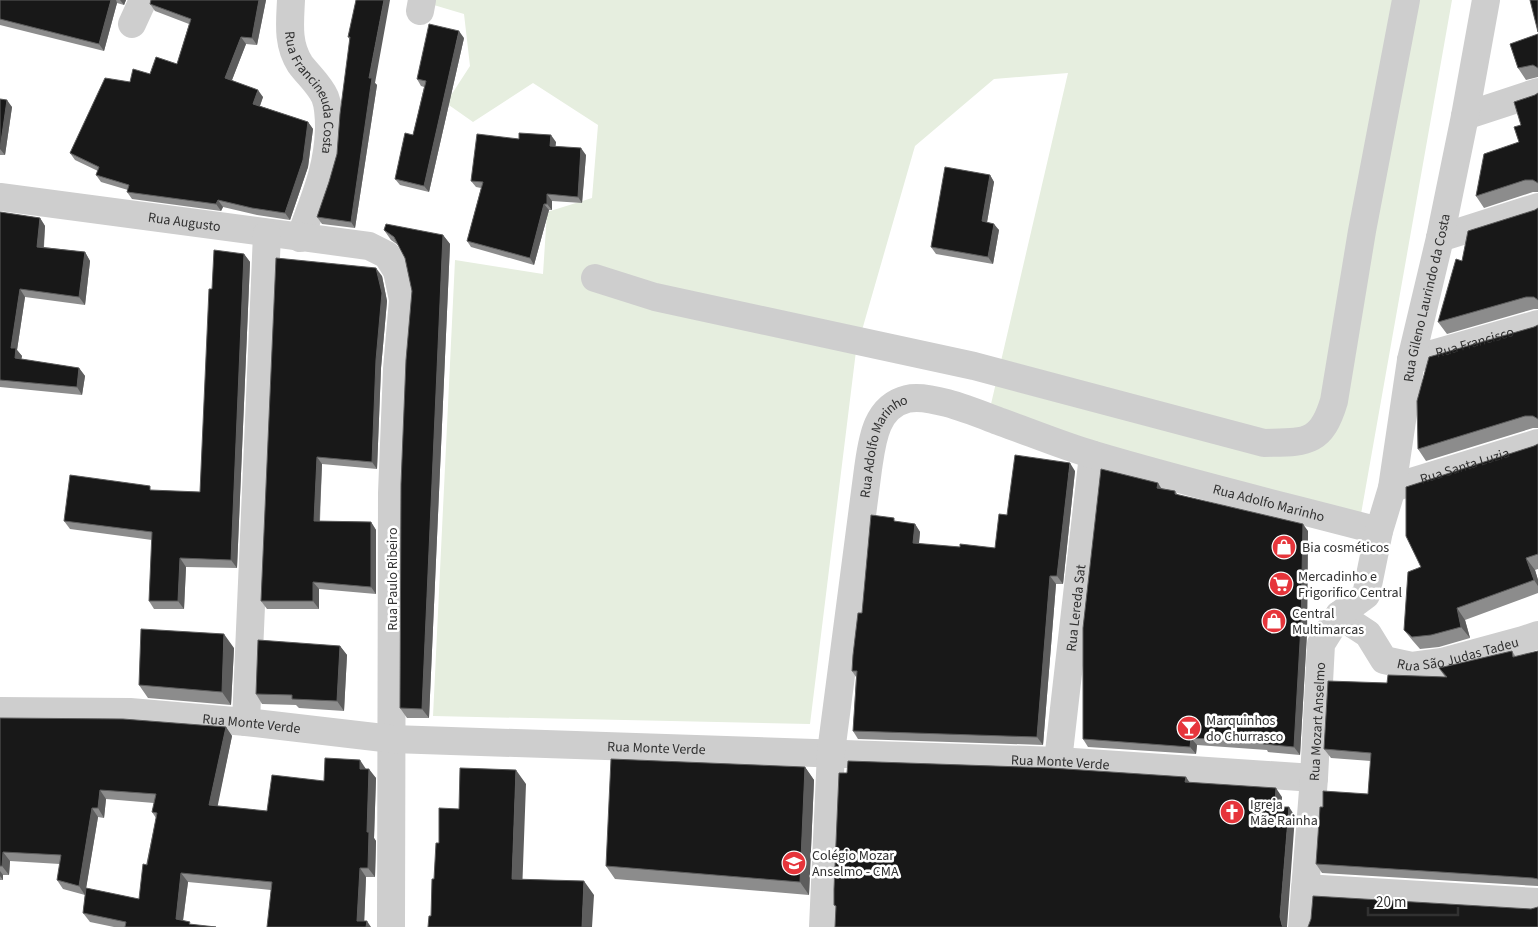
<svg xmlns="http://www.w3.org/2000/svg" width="1538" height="927" font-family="'Source Sans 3',sans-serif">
	<rect width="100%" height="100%" fill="#fff"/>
	<path fill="#e6eedf" d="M417,0H1452L1361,514L988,417L1068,73L994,79L915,146L856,351L810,724L433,716L455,260L543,274L547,212L592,198L598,125L533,83L473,122L446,103L470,66L464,14Z"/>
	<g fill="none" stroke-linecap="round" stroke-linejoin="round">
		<g stroke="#cecece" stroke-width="28">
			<path id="s1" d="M291,0C290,22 287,44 300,64C308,75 319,84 325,97C329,107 329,117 329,128C328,170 314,199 300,238"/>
			<path d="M420,11L422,0"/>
			<path d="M132,24L143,0"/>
			<path d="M1465,116L1538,92"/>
			<path id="s2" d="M0,197L369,246L387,255L397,271L403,300L397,369L392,493L391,927"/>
			<path d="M1440,238L1538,207"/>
			<path d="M595,278L655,297L974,366L1264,443C1305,442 1321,445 1334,401L1362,231L1406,0"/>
			<path id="s3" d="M1411,360L1538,324"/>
			<path id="s4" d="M1392,488L1538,443"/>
			<path id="s5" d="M1339,615L1368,634L1384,660L1412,666L1442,662L1523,640L1538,635"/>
			<path id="s6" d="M0,711L130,712L246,722L392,739L1058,761L1314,778"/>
			<path d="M246,722L267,234"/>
			<path id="s7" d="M1058,761L1093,455"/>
			<path d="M1305,888L1538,902"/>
			<path id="s8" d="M823,927L831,752L868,469C872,442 875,407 907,399C930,393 979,414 1001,422C1032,433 1063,446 1094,455C1188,483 1284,506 1379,531"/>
			<path id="s9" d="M1302,927L1314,778L1321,644L1339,615L1366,595L1379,531L1392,488L1411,360L1440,238L1465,116L1486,0"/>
		</g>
	</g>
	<path fill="#8c8c8c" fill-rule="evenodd" d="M0,0H126L124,5L117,3L104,51L0,25Z
		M151,0H266L257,45L246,44L232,80L263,97L260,106L308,122L313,129L308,167L290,220L257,215L223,207L221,211L132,199L127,192L128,190L101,182L96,175L98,171L75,160L70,153L130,82L177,64L189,24L155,11L150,4Z
		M356,0L375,83L377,85L355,228L322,224L317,217L329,182L337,154L350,40L348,37Z
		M1538,34V77L1526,80L1518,68Z
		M464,38L429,192L400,185L395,179L413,135L424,87L421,86L417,79Z
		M1538,93V192H1533L1484,208L1476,196L1519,142L1521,125L1535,95Z
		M0,99L12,107L5,155H0Z
		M519,139L556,142L555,146L586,155L582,203L552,201V210H549L534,265L471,247L467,241L481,188L476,187L471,181Z
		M990,175L994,182L987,222L999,230L993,264L936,254L931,247Z
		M1538,208V309H1534L1447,334L1438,322L1462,261Z
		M0,212L40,218L45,226L44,247L85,252L90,261L85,305L25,297L17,350L22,356L21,359L79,368L85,376L82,395L0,387Z
		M384,230L443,235L450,244L429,718H407L400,708L412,291L405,258L398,245L391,240Z
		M244,254L250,262L237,568L186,567L184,609H154L149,601L152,540L70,529L64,521L153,491L200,492L212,289Z
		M382,276L387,301L381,368L377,469L322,464L320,521L371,522L376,530V594L319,589V609H267L261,601Z
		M1538,325V428H1533L1426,461L1418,449L1534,327Z
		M1538,444V569L1535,570L1538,580V593L1465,620L1470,638L1439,647L1420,649L1413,641L1404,630L1421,567L1534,446Z
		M1075,471L1063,584H1056L1043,745L858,739L853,731L856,677L852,671L862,613L897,522L915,524L920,532L919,544L960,547L995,548L1007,515Z
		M1161,488L1175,491L1178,495L1308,531L1307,633L1300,755L1268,752L1267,750L1197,745L1196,754L1088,747L1083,739Z
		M340,646L347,655L344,711L299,708L296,705L262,704L256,694Z
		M234,648L231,705L148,698L139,685Z
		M1512,651L1516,657L1538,651V886L1322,873L1316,864L1323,807L1368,794L1371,761L1331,758L1324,749L1387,683L1445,677L1439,668Z
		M0,718L226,727L232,736L217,806L267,811L324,781L366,769L376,778L374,838L376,841L375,877H366L364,921L371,927L271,890L188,882L183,921L192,925L216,927H114L90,922L83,913L85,895L63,889L57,880L60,864L10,861L9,875H3V880H0ZM106,799L154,803L152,812L156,818L139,899L86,888L98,817L104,818Z
		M805,767L814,780L809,895L615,879L606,866Z"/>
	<path fill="#5d5d5d" d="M111,0H116L117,3L104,51L99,44Z
		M120,0H126L124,5Z
		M259,0H266L257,45L252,38Z
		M384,0H390L375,83L377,85L355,228L351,222L369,78Z
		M459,31L464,38L429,192L424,186Z
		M241,37L246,44L230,85L225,78Z
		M258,90L263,97L258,111L253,104Z
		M7,100L12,107L5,155L0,149Z
		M308,122L313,129L308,167L290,220L285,213Z
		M551,135L556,142L555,152L550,146Z
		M581,148L586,155L582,203L578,197Z
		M990,175L994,182L986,228L982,221Z
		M547,194L552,201V210L547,204Z
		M218,200L223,207L221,211L216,204Z
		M544,204L549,210L534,265L530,258Z
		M40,218L45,226L43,255L37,247Z
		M994,224L999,230L993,264L988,257Z
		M443,235L450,244L429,718L422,709Z
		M85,252L90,261L85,305L79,297Z
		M244,254L250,262L237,568L231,560Z
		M376,268L382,276L387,301L381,368L377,469L372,462Z
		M20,289L25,297L17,350L22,356L20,366L15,358L11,348Z
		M79,368L85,376L82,395L77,387Z
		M317,457L322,464L319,529L314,521Z
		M1070,463L1075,471L1063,584L1057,576Z
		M1158,483L1163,491L1157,488Z
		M371,522L376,530V594L371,587Z
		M915,524L920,532L918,551L913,543Z
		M1303,524L1308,531L1307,633L1300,755L1294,747Z
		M180,558L186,567L184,609L178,601Z
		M1526,558L1535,570L1538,580V586L1534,580Z
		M1050,576L1056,584L1043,745L1037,737Z
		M313,582L319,589V609L313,601Z
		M1457,608L1465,620L1470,638L1461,627Z
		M224,634L234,648L231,705L222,692Z
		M340,646L347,655L344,711L337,701Z
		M226,727L232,736L216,814L209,805Z
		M1191,738L1197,745L1196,754L1190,747Z
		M360,760L366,769H360Z
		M805,767L814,780L809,895L800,882Z
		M369,769L376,778L374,838L376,841L375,877L368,868L367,832Z
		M516,770L526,784L522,893L512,879Z
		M1186,777L1192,786L1185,782Z
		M1276,788L1282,797L1281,816L1275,807Z
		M100,790L106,799L104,818L98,808Z
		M1289,807L1295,816L1287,927H1283L1282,925L1280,917Z
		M92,808L98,817L85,895L79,886Z
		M3,852L10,861L9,875L2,866Z
		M360,868L366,877L364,927L357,921Z
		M0,871L3,875V880L0,876Z
		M181,873L188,882L182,927L176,919Z
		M584,881L594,895L592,927H582Z
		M367,921L371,927H366Z"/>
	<path fill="#181818" stroke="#5d5d5d" d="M0,0H111L99,44L0,19Z
		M151,0H259L252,38L241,37L225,78L258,90L253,104L308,122L303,160L285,213L252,208L218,200L216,204L127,192L129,185L96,175L99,167L70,153L105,78L130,82L133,69L150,74L156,57L177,64L191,19L150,4Z
		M356,0H384L369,78H372L351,222L317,217L329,182L337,154L340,114L350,37H348Z
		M1530,0H1538V32Z
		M429,24L459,31L424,186L395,179L405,133L413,135L426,81L417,79Z
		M1538,34V68L1533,65L1518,68L1510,44Z
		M1538,93V183L1533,180H1525L1476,196L1484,154L1519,142L1514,127L1521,125L1514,102L1535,95Z
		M0,99L7,100L0,149Z
		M519,133L551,135L550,146L581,148L578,197L547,194V204H544L530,258L467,241L483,182L471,181L477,134L519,139Z
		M945,167L990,175L982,221L994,224L988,257L931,247Z
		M1538,208V300L1534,297H1526L1438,322L1456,259L1462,261L1468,231L1535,210Z
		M0,212L40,218L37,247L85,252L79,297L20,289L11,348H16L15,358L79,368L77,387L0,380Z
		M386,224L443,235L422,709L400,708L401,484L406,360L412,291L405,258L394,237L384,230Z
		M214,250L244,254L231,560L180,558L178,601H149L152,532L64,521L70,475L150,486V490L200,492L209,289H212Z
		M276,258L376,268L382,293L376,360L372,462L317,457L314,521L371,522V587L313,582V601H261Z
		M1538,325V419L1533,416H1525L1418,449L1417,401L1429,357L1534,327Z
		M1538,444V554L1526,558L1534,580L1457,608L1461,627L1431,635L1412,637L1404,630L1408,572L1421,567L1406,536V487L1534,446Z
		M1015,455L1070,463L1057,576H1050L1037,737L853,731L857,671H852L853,655L858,613H862L871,515L894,518V521L915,524L913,543L960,547V544L995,548L999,514L1007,515Z
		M1101,469L1158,483L1157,488L1175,491V494L1303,524L1301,625L1294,747L1263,744V742L1191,738L1190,747L1083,739V628Z
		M141,629L224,634L222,692L139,685Z
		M258,640L340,646L337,701L292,699V695L256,694Z
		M1512,651L1513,657L1538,651V879L1533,878L1316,864L1320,807H1323V791L1368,794L1371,753L1324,749L1328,681L1387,683L1388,675L1447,677L1439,668Z
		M0,718L123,719L226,727L209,805L267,811L272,775L324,781L325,758L360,760V769H369L367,832H369L368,868H360L357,921H367L366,927H267L272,882L181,873L176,919L190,922L189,924L216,927H125L126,922L83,913L86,888L139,899L143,864L147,865L157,813L152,812L156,794L100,790L98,808H92L79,886L57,880L61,855L3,852L2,866H0Z
		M611,759L805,767L800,882L606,866Z
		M848,761L1051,768L1186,777L1185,782L1276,788L1275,807H1289L1280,917L1282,925L1283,927H835L836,906L834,905V889L839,773H847Z
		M460,768L516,770L512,879L584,881L582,927H428L429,916H431L432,879H434L436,843H439V808L459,809Z
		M1313,896L1531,909L1538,907V927H1308L1311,919Z"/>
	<defs>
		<g id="shop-disc" transform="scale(1.25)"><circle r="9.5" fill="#e6353b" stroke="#fff"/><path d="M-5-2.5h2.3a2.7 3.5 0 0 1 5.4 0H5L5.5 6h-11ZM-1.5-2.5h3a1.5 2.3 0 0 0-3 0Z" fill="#fff"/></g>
		<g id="supermarket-disc" transform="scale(1.25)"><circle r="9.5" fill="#e6353b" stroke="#fff"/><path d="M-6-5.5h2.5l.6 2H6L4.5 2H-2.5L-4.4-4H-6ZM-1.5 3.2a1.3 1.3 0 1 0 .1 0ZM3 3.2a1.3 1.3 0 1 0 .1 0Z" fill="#fff"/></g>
		<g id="bar-disc" transform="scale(1.25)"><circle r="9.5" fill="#e6353b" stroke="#fff"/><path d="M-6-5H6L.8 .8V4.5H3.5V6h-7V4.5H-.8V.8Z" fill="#fff"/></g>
		<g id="church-disc" transform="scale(1.25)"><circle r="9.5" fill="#e6353b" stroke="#fff"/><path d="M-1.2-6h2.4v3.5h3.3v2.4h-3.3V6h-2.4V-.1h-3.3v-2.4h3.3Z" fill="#fff"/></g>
		<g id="school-disc" transform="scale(1.25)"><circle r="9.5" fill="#e6353b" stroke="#fff"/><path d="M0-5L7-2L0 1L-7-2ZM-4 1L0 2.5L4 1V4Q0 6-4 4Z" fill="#fff"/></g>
	</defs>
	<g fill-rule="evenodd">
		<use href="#shop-disc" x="1284" y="547"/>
		<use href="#supermarket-disc" x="1281" y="584"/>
		<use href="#shop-disc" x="1274" y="621"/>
		<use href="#bar-disc" x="1189" y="728"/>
		<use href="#church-disc" x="1232" y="812"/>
		<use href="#school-disc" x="794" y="863"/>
	</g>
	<g text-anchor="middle" stroke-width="5" stroke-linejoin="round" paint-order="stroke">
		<g font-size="14" fill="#313131" stroke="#fff">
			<text dy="5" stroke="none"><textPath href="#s1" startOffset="98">Rua Francineuda Costa</textPath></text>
			<text dy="5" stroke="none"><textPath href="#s2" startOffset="186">Rua Augusto</textPath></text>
			<text dy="5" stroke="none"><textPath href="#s9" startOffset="655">Rua Gileno Laurindo da Costa</textPath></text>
			<text dy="5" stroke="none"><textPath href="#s3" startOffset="66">Rua Francisco</textPath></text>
			<text dy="5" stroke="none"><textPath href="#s8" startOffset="489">Rua Adolfo Marinho</textPath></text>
			<text dy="5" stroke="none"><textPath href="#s4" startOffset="76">Rua Santa Luzia</textPath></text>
			<text dy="5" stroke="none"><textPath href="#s8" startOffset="924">Rua Adolfo Marinho</textPath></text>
			<text transform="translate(392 579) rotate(-90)" y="5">Rua Paulo Ribeiro</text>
			<text dy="5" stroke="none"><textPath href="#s7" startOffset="154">Rua Lereda Sat</textPath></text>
			<text dy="5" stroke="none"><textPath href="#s5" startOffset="141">Rua São Judas Tadeu</textPath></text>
			<text dy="5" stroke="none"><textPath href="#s9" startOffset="206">Rua Mozart Anselmo</textPath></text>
			<text dy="5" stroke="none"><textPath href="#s6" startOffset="252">Rua Monte Verde</textPath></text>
			<text dy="5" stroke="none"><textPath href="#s6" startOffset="658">Rua Monte Verde</textPath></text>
			<text dy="5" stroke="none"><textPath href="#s6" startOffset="1062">Rua Monte Verde</textPath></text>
		</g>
		<g font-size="14" fill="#313131" stroke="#fff" text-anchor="start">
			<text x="1302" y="552">Bia cosméticos</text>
			<text x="1298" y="581">Mercadinho e<tspan x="1298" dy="16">Frigorifico Central</tspan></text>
			<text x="1292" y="618">Central<tspan x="1292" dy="16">Multimarcas</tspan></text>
			<text x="1206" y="725">Marquinhos<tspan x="1206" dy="16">do Churrasco</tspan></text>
			<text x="1250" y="809">Igreja<tspan x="1250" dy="16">Mãe Rainha</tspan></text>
			<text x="812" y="860">Colégio Mozar<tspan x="812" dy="16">Anselmo - CMA</tspan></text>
		</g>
	</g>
	<path d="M1368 907v8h90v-8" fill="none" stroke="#313131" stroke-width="2.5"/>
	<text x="1376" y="907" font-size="15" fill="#313131" stroke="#ffffff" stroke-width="4" paint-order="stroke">20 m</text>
</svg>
